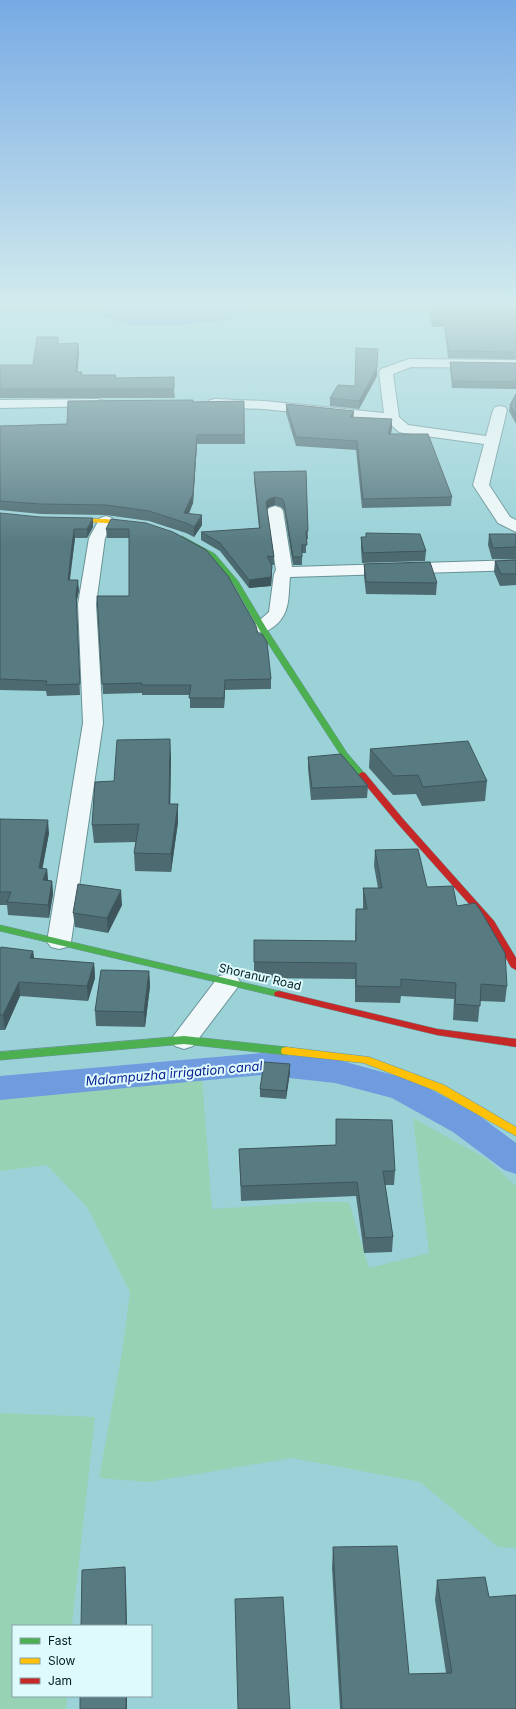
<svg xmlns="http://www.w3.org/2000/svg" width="516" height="1709" font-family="Inter,sans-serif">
	<rect width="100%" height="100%" fill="#9ad2d8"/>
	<path fill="#98d2b5" d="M202,1078L212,1209L314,1202H349L369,1268L429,1253L413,1118L487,1159L516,1186V1548L498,1547L420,1482L292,1458L149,1482L99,1478L122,1352L130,1292L87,1207L47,1165L0,1171V1099L72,1093L171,1079Z
		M0,1413L95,1417L72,1626H13V1696H67L66,1709H0Z"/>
	<path fill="#6f9bdf" d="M106,304H245L256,310L225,320L180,325H132L105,317Z"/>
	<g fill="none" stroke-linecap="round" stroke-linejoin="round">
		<path fill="#6f9bdf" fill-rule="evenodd" d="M262,1053L335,1059L415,1081L477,1114L516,1143V1174L504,1170L453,1132L392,1098L335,1083L262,1075L0,1100V1076Z"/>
		<g stroke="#699296" stroke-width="2">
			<path id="street" d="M409,359L516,360V368L411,367L393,374L399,417L408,425L486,436L493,410L495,407L500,406L505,407L507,410L489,485L510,517L516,520V532L498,523L473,485L484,444L404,433L399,432L388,422L264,409L215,407L210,406L208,403L210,400L215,399L264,401L384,413L379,372L381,369Z
				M97,399L102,400L104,403L102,406L0,408V400Z
				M275,506L281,508L283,511L292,567L516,560V570L290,577C288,597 291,615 272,628C266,632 262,633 255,631L252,627L269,612L274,574L276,570L267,511L269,508Z
				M106,516L112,518L114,521L105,538L96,604L103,723L71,942L67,947L59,949L51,947L47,942L83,723L78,604L89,538L100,518Z
				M228,974L237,976L240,982L237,988L193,1046L184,1049L175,1046L171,1040L175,1034L219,976Z"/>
		</g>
		<g stroke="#699296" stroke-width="1">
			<path id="fast" d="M182,536L215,554L238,581L268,631L347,753L366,775L365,777H359L340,754L260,631L233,583L211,556L180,539L179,538Z
				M0,925L279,991L283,992L284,994L283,996L279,997L0,931Z
				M184,1036L286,1047L290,1048L291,1051L290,1054L286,1055L184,1044L0,1060V1052Z"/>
		</g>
		<g stroke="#699296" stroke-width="1">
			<path id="slow" d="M62,518L106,519L139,524L142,526L139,528L106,523L60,521L59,520Z
				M286,1047L369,1057L444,1085L516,1127V1136L436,1091L364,1063L282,1054L281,1051L282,1048Z"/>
		</g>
		<g stroke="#699296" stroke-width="1">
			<path id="jam" d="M362,772L365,773L404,820L494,921L516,958V970L511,967L487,924L398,824L359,777L358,775Z
				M279,991L437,1029L516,1039V1047L437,1035L275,996L274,994L275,992Z"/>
		</g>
		<use href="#street" fill="#f0f8f9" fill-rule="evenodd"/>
		<use href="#fast" fill="#4caf50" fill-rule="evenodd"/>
		<use href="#slow" fill="#ffc107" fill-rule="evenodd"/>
		<use href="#jam" fill="#c62828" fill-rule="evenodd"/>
	</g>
	<path fill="#4c6a70" d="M424,304H516V359L448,358L444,327H432L429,309H423Z
		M58,337L59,344L78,343L79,352L77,372H82V375H116V378L174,389L175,398H0V365H33Z
		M450,362L516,363V389L452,388L450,369Z
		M377,376L359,409L330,406V398Z
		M516,394V424L509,411L510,405Z
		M244,401L245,444H197L193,503L189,514L202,515V525L194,537L186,533L149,521L106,515L41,514L0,510V426L67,424L193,402Z
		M286,404L354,411L353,417L392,428L391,434L452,497L451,506L362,508L356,450L296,446L286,413Z
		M306,471L308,539H306V553H302V565H293L284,510L281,507L275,505L269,507L267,509L274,557V565H272V574L271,586L249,588L220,551L201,540V532L259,528L254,480V472Z
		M0,513L93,527L87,538H75L70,580L79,590L76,604L80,695L47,696L46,691L0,690Z
		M146,523L258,634L271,679V689L225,690L224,708H190V695H142V693L103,694L97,596H129V538H107L106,529Z
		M366,533L426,551L425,561L362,563L361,548V537H366Z
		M489,534H516V559H492L488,545Z
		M516,560V585L500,586L494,572L495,561Z
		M364,564L437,583L436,595L366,594L364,576Z
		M370,749L487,781L485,801L422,806L416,794L393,795L369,768Z
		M171,756L170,804H178V822L171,872L135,871L134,853L136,842L94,843L92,825L114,781Z
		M308,757L368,786L367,798L311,800L308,768Z
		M0,819L49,833L42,869H47L48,880L52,881L53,894L49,918L8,915L7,905H0Z
		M375,850L427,887L457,906L507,986L505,1002L480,1001L478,1022L453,1020L454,999L401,996L400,1003L355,1002V979L254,978V962L355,941L356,909H363V888H378L374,866Z
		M122,905L108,933L75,927L73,913Z
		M0,949L33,951L34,959L94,963L95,978L88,1001L20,996L5,1030H0Z
		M149,971L150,986L145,1027L96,1026L95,1011Z
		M290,1072L286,1099L260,1097V1089Z
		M336,1119L395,1171L394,1185H385L393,1237L392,1252L364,1253L356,1196L241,1201L239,1149L336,1145Z
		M333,1547L409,1674L446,1673L435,1600L437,1580L489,1597L516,1709H340L332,1568Z"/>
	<path fill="#3e565b" d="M78,343L79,352L77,381L76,372Z
		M377,368V376L359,409V401Z
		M354,411L353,420L350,417Z
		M392,419V428L388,443V434Z
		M197,435V444L193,503L184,523V513Z
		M275,497V505L269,507L266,510V502L269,499Z
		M202,515V525L194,537V527Z
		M93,518V527L87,538V529Z
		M74,529L75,538L68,590V580Z
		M272,566V574L271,586L249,588V580Z
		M78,580L79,590L76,604L80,695L76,594Z
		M225,680V690L224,708V698Z
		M170,739L171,756L170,822L169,804Z
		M178,804V822L171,872V854Z
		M48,820L49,833L40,882L39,868Z
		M47,869L48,882L43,880Z
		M52,881L53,894L49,918L48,905Z
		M121,890L122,905L108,933L107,918Z
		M33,951L35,965L30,958Z
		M94,963L95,978L88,1001L87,986Z
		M149,971L150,986L145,1027L144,1012Z
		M19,982L20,996L5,1030L3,1015Z
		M290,1064V1072L286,1099V1091Z
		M125,1567L126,1583L127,1626H126Z
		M126,1696H127V1709H126Z"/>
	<path fill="#587b82" stroke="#3e565b" d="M430,304H516V352L449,351L444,321H432Z
		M37,337H58V344L78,343L76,372H82L81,375H116L115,378L174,377V389H0V365H33Z
		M356,348L378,349L377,368L359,401L330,398L338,385L355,386Z
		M450,362L516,363V382L453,381Z
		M516,394V416L510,405Z
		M193,400V402L244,401V435H197L193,494L184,513L202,515L194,527L186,523L149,511L106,505L40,504L0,501V426L67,424L68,401Z
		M286,404L354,411L350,417L392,419L388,434H428L452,497L363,499L357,441L296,437Z
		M306,471L308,531H306L307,545H302V557H293L284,502L282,499L275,497L269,499L266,502L274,557L267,556L272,566L271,577L249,580L220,543L201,532L260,528L254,472Z
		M0,513L40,517L93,518L87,529H74L68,580H78L76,594L80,684L46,685L47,681L0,679Z
		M111,519L146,523L173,532L206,550L228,576L256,626L258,634H262L267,642L271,679L225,680L224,698H189L191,685H142V683L102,684L97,596H129V529H106Z
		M366,533L420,534L426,551L363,553L361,537H366Z
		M489,534H516V547L493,548Z
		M516,560V574H501L495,561Z
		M430,562L437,583L366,582L364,564Z
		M170,739L169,804H178L171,854L134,853L139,824L92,825L95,782L114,781L117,740Z
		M468,741L487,781L423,787L418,775L394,776L370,749Z
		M341,754L368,786L312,788L308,757Z
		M0,819L48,820L39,868L47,869L43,880L52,881L48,905L7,902L11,892H0Z
		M418,849L427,887L453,886L457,906L475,903L481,911L505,953L507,986L481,984L480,1006L455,1004L456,983L401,979V987L356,986V963L254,962V940L356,941V909H367L363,888H382L375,850Z
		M78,884L121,890L107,918L73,913Z
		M1,947L33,951L30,958L94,963L87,986L19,982L3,1015H0V949Z
		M101,970L149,971L144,1012L95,1011Z
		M264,1062L290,1064L286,1091L260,1089Z
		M336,1119L392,1120L395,1171H383L393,1237L365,1238L357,1182L241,1186L239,1149L336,1145Z
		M397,1546L409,1674L452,1673L437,1580L485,1577L489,1597L516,1595V1709H342L333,1547Z
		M125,1567L126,1626H81L82,1570Z
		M283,1597L290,1709H238L235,1599Z
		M80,1696H126V1709H80Z"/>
	<linearGradient id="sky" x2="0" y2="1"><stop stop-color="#77aae4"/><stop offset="0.56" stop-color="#d2ebed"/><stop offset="1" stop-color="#d2ebed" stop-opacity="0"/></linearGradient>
	<rect width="516" height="543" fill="url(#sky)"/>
	<g text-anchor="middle" stroke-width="4" stroke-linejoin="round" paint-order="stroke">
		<g font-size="12" fill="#001d20" stroke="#dffafd">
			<text transform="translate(260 977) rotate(13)" y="4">Shoranur Road</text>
		</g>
		<g font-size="13" font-style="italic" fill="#0c2593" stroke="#dffafd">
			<text transform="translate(174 1073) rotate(-5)" y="5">Malampuzha irrigation canal</text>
		</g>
	</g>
	<rect x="12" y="1625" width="140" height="72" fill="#dffafd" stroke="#86a2a5"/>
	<rect x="20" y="1638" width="20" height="6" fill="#4caf50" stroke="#86a2a5"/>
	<text x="48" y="1645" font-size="12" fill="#001d20">Fast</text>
	<rect x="20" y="1658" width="20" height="6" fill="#ffc107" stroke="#86a2a5"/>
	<text x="48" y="1665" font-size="12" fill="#001d20">Slow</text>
	<rect x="20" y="1678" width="20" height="6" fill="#c62828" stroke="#86a2a5"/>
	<text x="48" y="1685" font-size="12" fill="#001d20">Jam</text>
</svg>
